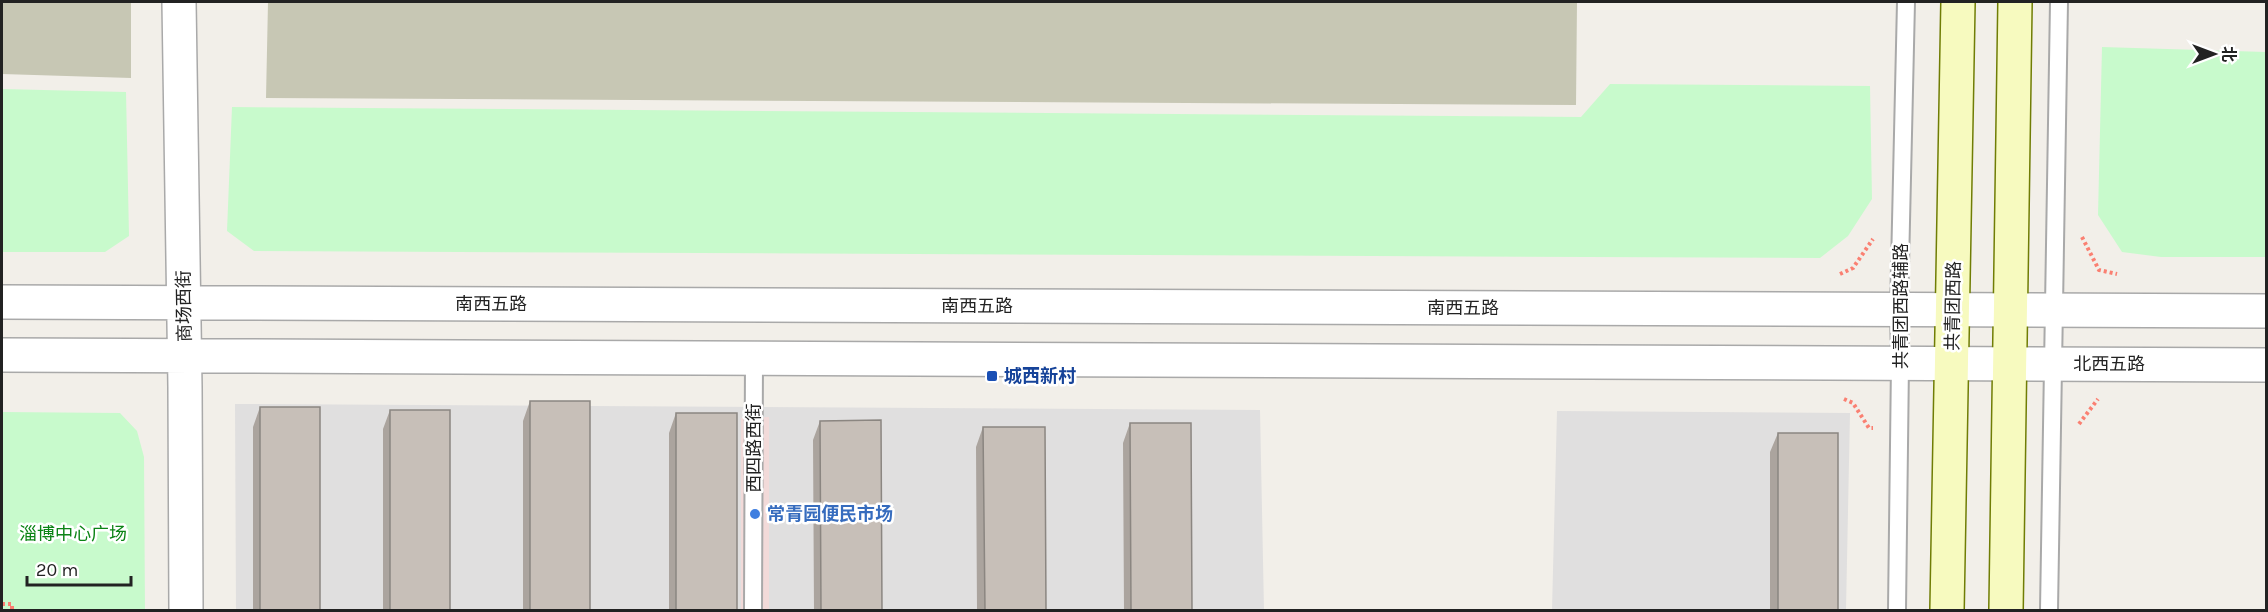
<svg xmlns="http://www.w3.org/2000/svg" width="2268" height="612" font-family="Karla,'Noto Sans SC',sans-serif">
	<rect width="100%" height="100%" fill="#f2efe9"/>
	<path fill="#e0dfdf" d="M235,404L1260,410L1264,610H236Z
		M1557,411L1850,413L1846,610H1552Z"/>
	<path fill="#f2dad9" d="M769,417V610H741V418Z"/>
	<path fill="#c7c7b4" d="M2,2H131V78L2,74Z
		M268,2H1577L1576,105L266,98Z"/>
	<path fill="#c8facc" d="M2102,47L2266,52V257H2161L2122,252L2098,215Z
		M1610,84L1870,86L1872,199L1848,236L1820,258L254,251L227,231L232,107L1581,117Z
		M2,89L126,92L129,236L105,252H2Z
		M2,412L120,413L137,431L144,457L145,610H2Z"/>
	<g fill="none" stroke-linecap="round" stroke-linejoin="round">
		<g stroke="#a9a9a9" stroke-width="20">
			<path id="service" d="M753,610L754,358
				M1897,610L1900,363L1899,310L1906,2
				M2049,610L2059,2"/>
		</g>
		<g stroke="#a9a9a9" stroke-width="36">
			<path id="tertiary" d="M179,2L185,387L186,610
				M2,302L2266,311
				M2,355L2266,365"/>
		</g>
		<g stroke="#707d05" stroke-width="36">
			<path id="secondary" d="M1947,610L1958,2
				M2006,610L2015,2"/>
		</g>
		<path stroke="#fa8072" stroke-width="4" stroke-dasharray="3 3" stroke-linecap="butt" d="M2082,237L2099,270L2117,274
			M1840,274L1853,268L1873,239
			M1844,399L1853,403L1869,428H1873
			M2079,424L2098,399
			M2,604H12V610"/>
		<use href="#service" stroke="#fff" stroke-width="16"/>
		<use href="#tertiary" stroke="#fff" stroke-width="33"/>
		<use href="#secondary" stroke="#f7fabf" stroke-width="33"/>
	</g>
	<path fill="#aba49e" d="M530,401L590,610H523V421Z
		M260,407L320,610H253V427Z
		M390,410L450,610H383V429Z
		M676,413L737,610H669V433Z
		M820,421L882,610H814L813,440Z
		M1130,423L1192,610H1124L1123,443Z
		M983,427L1046,610H977L976,447Z
		M1778,433L1838,610H1770V452Z"/>
	<path fill="#c7bfb8" stroke="#8b8681" stroke-width="1.5" d="M530,401H590V610H530Z
		M260,407H320V610H260Z
		M390,410H450V610H390Z
		M676,413H737V610H676Z
		M881,420L882,610H821L820,421Z
		M1130,423H1191L1192,610H1131Z
		M983,427H1045L1046,610H985Z
		M1778,433H1838V610H1778Z"/>
	<rect fill="#1a4fb4" stroke="#fff" stroke-width="2" x="986" y="370" width="12" height="12" rx="3"/>
	<circle fill="#3f7fe0" stroke="#fff" stroke-width="2" cx="755" cy="514" r="6"/>
	<g text-anchor="middle" stroke-width="5" stroke-linejoin="round" paint-order="stroke">
		<g font-size="18" fill="#222" stroke="#fff">
			<text x="491" y="310">南西五路</text>
			<text transform="translate(184 306) rotate(-91)" y="6">商场西街</text>
			<text x="977" y="312">南西五路</text>
			<text transform="translate(1901 306) rotate(-90)" y="6">共青团西路辅路</text>
			<text transform="translate(1953 306) rotate(-89)" y="6">共青团西路</text>
			<text x="1463" y="314">南西五路</text>
			<text x="2109" y="370">北西五路</text>
			<text transform="translate(754 448) rotate(-90)" y="6">西四路西街</text>
		</g>
		<g font-size="18" font-weight="bold" fill="#164399" stroke="#fff" text-anchor="start">
			<text x="1004" y="382">城西新村</text>
		</g>
		<g font-size="18" font-weight="bold" fill="#366cbe" stroke="#fff" text-anchor="start">
			<text x="767" y="520">常青园便民市场</text>
		</g>
		<g font-size="18" fill="#0c8416" stroke="#fff">
			<text x="73" y="540">淄博中心广场</text>
		</g>
	</g>
	<rect width="2268" height="612" fill="none" stroke="#222222" stroke-width="6"/>
	<g transform="translate(2214 54) rotate(90)" stroke="#ffffff" stroke-width="4.5" paint-order="stroke">
	<path d="M0-4.5L10 22L0 15L-10 22Z" fill="#222222"/>
	<text y="-9" font-size="16" font-weight="bold" text-anchor="middle" fill="#222222">北</text>
	</g>
	<path d="M27 576v9h104v-9" fill="none" stroke="#222222" stroke-width="3"/>
	<text x="36" y="576" font-size="18" fill="#222222" stroke="#ffffff" stroke-width="4.5" paint-order="stroke">20 m</text>
</svg>
